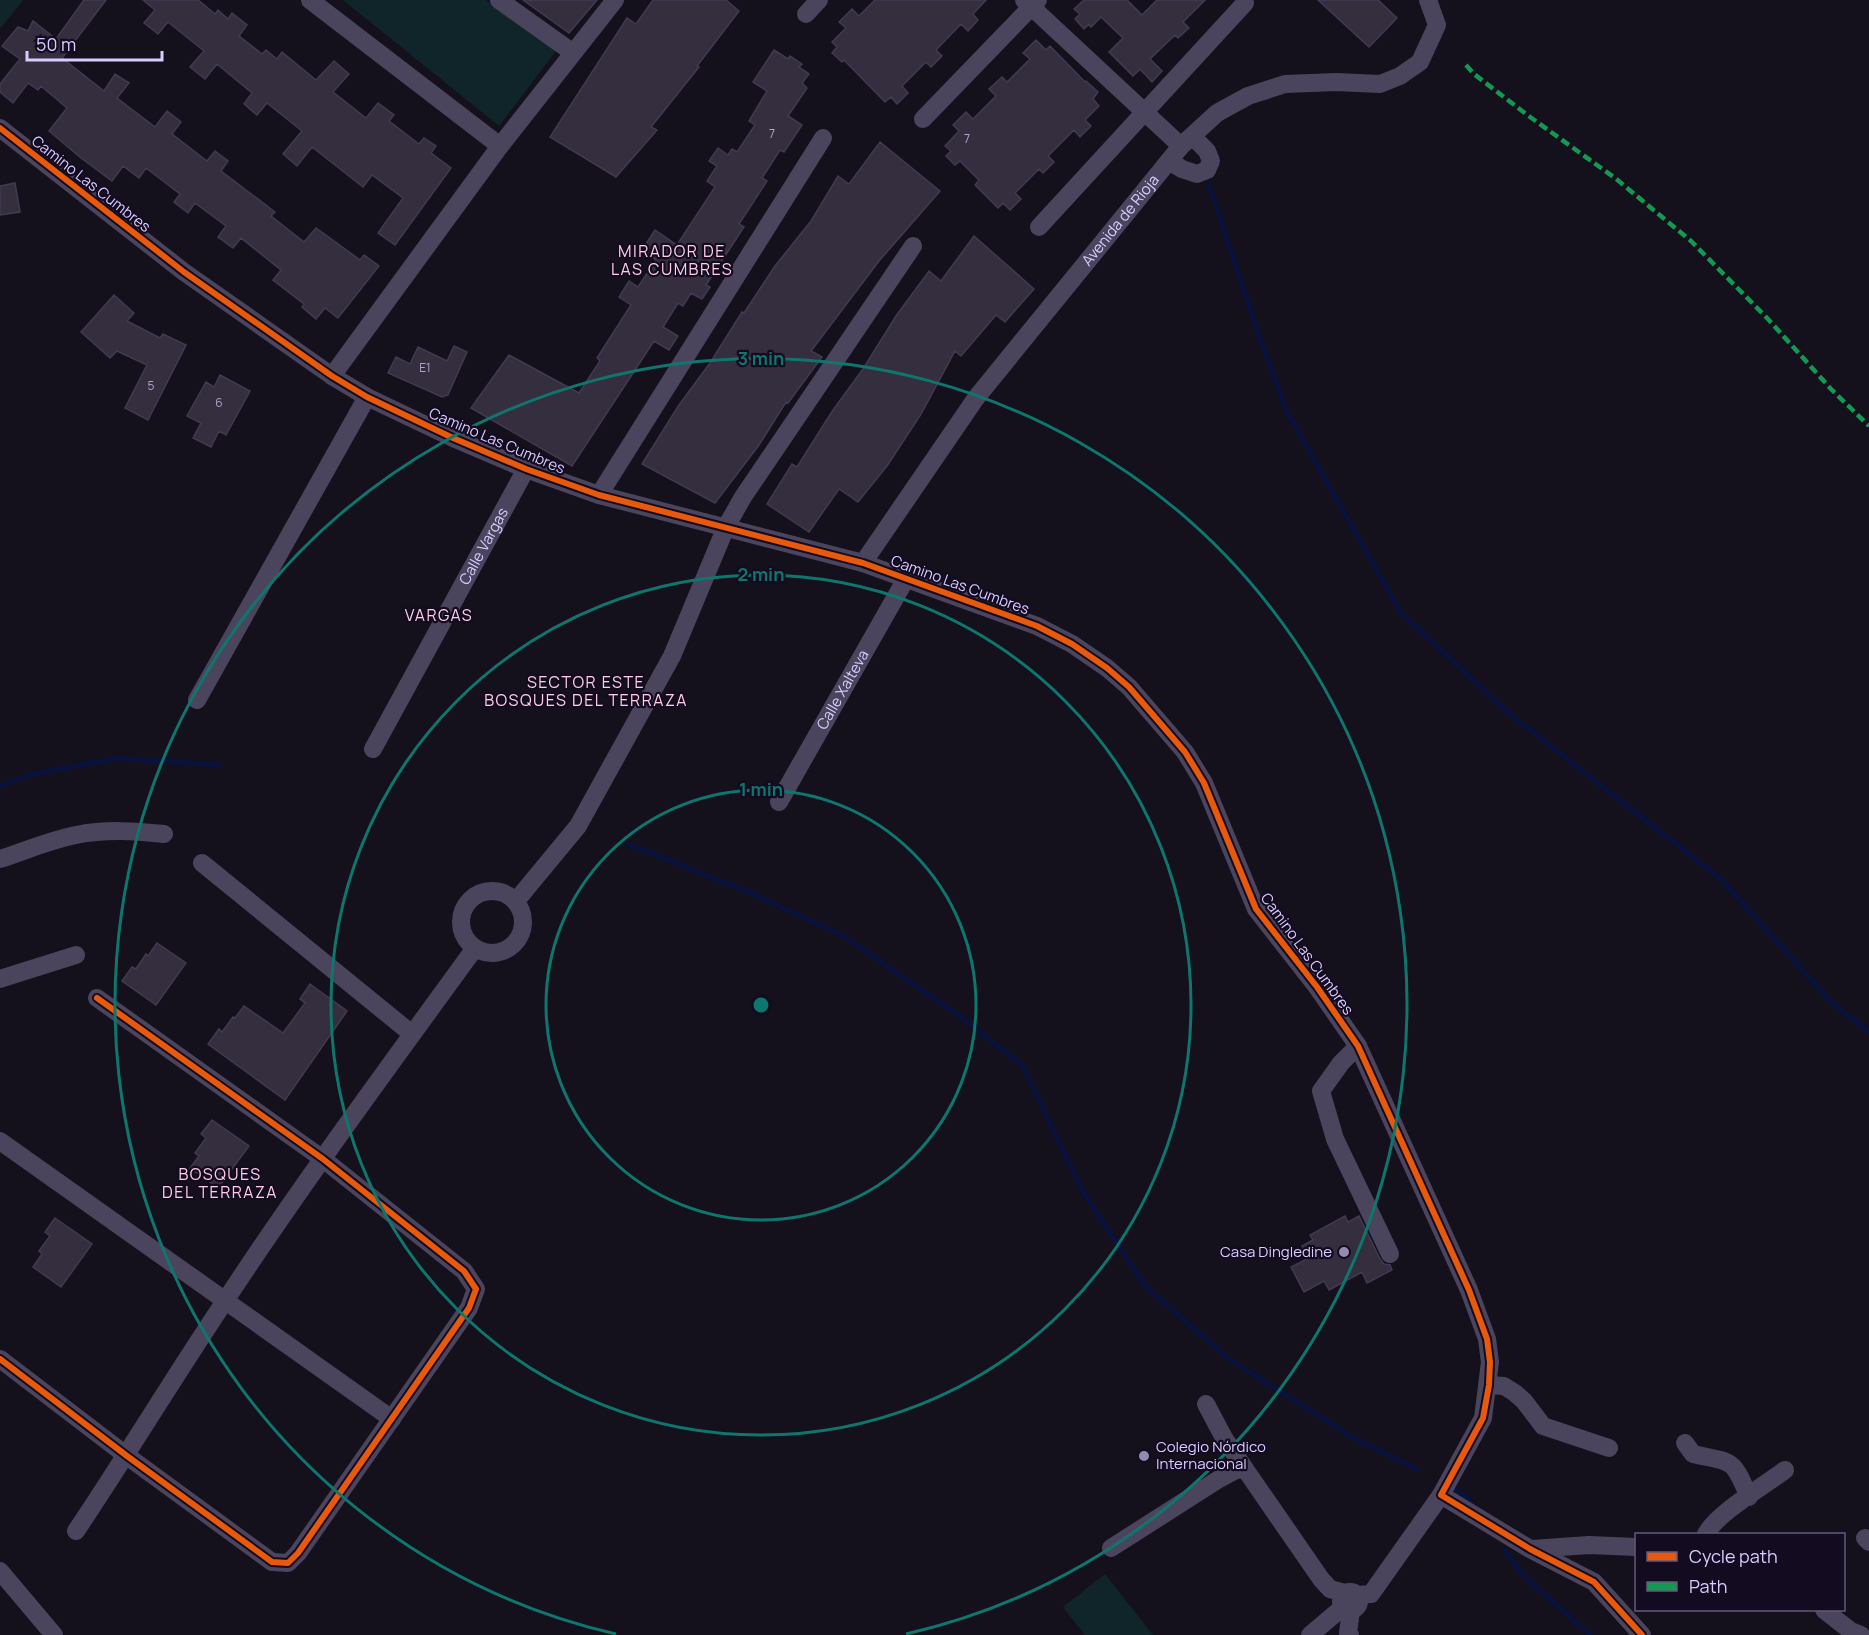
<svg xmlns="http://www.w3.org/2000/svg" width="1869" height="1635" font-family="Manrope,sans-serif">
	<rect width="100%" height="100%" fill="#14111c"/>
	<path fill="#102529" d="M0,0H23L0,29Z
		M343,0H486L556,51L499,126Z
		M1105,1574L1153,1635H1085L1063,1607Z"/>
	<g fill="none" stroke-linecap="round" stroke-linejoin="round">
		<path stroke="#08123d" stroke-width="5" d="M1208,186L1211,191L1260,339L1287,412L1401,613L1512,716L1722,880L1831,1002L1869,1032
			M0,786L29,775L117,758L219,765
			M628,844L748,892L842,935L958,1015L1022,1065L1083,1192L1146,1287L1229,1359L1352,1437L1417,1469
			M1453,1488L1469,1499
			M1505,1550L1522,1574L1590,1635"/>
	</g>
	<path fill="#342e3f" stroke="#423a51" stroke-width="1.5" d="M84,0H106L62,58L104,91L115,74L129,83L117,98L155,127L167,111L181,122L172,134L207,161L215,151L228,161L221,171L275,212L271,216L304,242L316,228L360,260L364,255L379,266L338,318L325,308L316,319L302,307L304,304L273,280L281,270L241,238L233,248L218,237L226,226L195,203L188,213L174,202L180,194L146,168L139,178L123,166L112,181L81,158L49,131L67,108L41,86L38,90L28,83L13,103L0,92V84L20,59L2,46L18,27L28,31L33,21L56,39Z
		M143,0H198L215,14L218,10L228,19L232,13L247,25L239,36L262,54L266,50L277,59L282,52L316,80L334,61L349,74L333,92L366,118L378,103L394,115L389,121L419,144L424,138L436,146L431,153L451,168L395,245L378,233L403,198L372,175L363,187L312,147L297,166L283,154L302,131L267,103L257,115L244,104L252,93L217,64L205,79L190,67L204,51L168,22L158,34L144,23L155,10Z
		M523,0H597L569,33Z
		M653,0H726L739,11L697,66L699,67L651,127L657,130L616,177L550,137L627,18L636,24Z
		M875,0H986L973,14L978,20L968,31L961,24L936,50L942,56L931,67L926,62L902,86L908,93L897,104L891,97L885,102L844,60L842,62L832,53L837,47L832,42L846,28L839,22L852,9L859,16Z
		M1084,0H1127L1142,15L1157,0H1205L1183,22L1189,28L1178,38L1175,35L1150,59L1162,71L1152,82L1140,69L1133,76L1109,52L1123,38L1101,17L1091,27L1089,24L1084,29L1075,19L1080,14L1074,9Z
		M1318,0H1378L1397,18L1369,47Z
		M1036,40L1046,50L1050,46L1085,82L1086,81L1098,92L1093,99L1099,106L1085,120L1091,126L1080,137L1074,130L1048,156L1054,162L1043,173L1039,169L1015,193L1021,199L1010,210L1003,203L998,208L975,185L979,180L960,161L955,165L946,156L951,151L945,146L959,131L953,125L966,112L973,119L996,96L989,89L1002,77L1007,82L1030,59L1023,53Z
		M774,50L788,59L790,56L802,64L799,67L809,74L802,83L807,88L788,116L802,125L784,152L780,150L762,178L767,181L739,224L744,227L706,285L710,287L702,299L691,293L683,306L678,303L663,327L678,336L669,350L654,341L572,466L471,408L509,355L579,393L600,361L597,358L631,305L619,297L629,281L638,287L656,260L642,250L655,230L677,245L715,187L707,181L717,166L709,161L718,148L728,155L732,149L737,152L755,125L749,121L767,91L753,82Z
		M880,142L940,191L879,261L811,351L822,357L788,403L786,402L759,445L715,503L642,464L679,405L710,363L742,312L744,313L775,266L811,221L838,176L849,184Z
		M15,183L20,212L0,215V186Z
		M974,236L1034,289L1005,322L996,315L961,356L955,351L921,414L887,466L858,502L839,489L809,532L767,504L792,464L797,467L833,410L863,369L896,316L929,271L941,281Z
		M114,295L134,313L127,321L160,338L163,334L186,345L148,420L125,408L147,365L117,351L110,358L81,332Z
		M454,346L467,352L448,395L442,397L388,373L396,357L410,364L418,347L447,361Z
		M220,375L250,391L226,435L219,431L211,447L193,438L201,423L187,416L206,382L214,387Z
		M157,943L186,963L156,1005L122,981L132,967L136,969L146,954L148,956Z
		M310,984L347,1011L285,1100L208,1044L219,1029L222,1032L233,1017L235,1018L244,1006L283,1033L305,1003L300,999Z
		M212,1120L249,1146L218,1188L190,1168L199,1156L195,1153L206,1138L201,1134Z
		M1345,1216L1348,1222L1359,1216L1380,1259L1384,1264L1390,1265L1392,1270L1367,1283L1362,1272L1329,1290L1324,1281L1304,1292L1291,1267L1309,1258L1302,1246L1313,1240L1310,1235Z
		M55,1218L92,1244L61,1287L33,1267L42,1254L39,1251L50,1236L45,1232Z"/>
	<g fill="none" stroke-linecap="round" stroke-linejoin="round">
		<g stroke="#4a455d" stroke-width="18">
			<path d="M310,0L500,146"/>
			<path d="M499,0L572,52"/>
			<path d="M1024,0L1181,146"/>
			<path d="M806,14L819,0"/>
			<path d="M923,119L1038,0"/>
			<path d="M0,128L184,272L332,376L367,397L453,438L526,469L599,495L863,563L1037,626L1072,644L1107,668L1129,687L1185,752L1204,783L1256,909L1317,987L1358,1046L1469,1290L1487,1339L1490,1362L1483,1418L1441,1495L1371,1594L1357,1595"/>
			<path d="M1169,161L1182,169L1197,174L1207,170L1211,161L1207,151L1192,136"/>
			<path d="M1039,227L1245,3"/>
			<path d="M332,376L500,146L615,0"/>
			<path d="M599,495L823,138"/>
			<path id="s1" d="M863,563L976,398L1181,146L1217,113L1248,96L1285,84L1336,82L1380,84L1400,76L1420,62L1437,25L1428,0"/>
			<path d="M197,700L367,397"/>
			<path id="s2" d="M373,749L526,469"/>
			<path id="s3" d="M779,802L907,577"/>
			<path d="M0,859C25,851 50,840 76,835C106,829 135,831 164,834"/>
			<path d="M202,863L412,1034"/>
			<circle cx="492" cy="922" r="31"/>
			<path d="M516,901L578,826L672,656L726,527L743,497L913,246"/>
			<path d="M0,979L76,955"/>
			<path d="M1358,1046L1341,1063L1321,1091L1335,1139L1390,1254"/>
			<path d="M0,1141L392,1419"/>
			<path d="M0,1359L127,1456L272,1562L288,1563L298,1553L469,1308L476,1289L464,1271L323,1159L97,998"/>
			<path d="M1489,1385L1504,1386L1515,1393L1524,1401L1543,1426L1609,1448"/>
			<path d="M1206,1404L1224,1438L1245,1469"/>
			<path d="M1685,1443L1693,1454C1733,1463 1732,1457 1749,1497"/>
			<path d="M1441,1495L1530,1549L1594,1582L1642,1635"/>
			<path d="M76,1531C127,1455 174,1377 225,1301C304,1181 390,1065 475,948"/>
			<path d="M1706,1534C1717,1513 1764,1486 1785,1470"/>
			<path d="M1865,1538L1869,1542"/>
			<path d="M1111,1548L1219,1479L1236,1470L1245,1469L1321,1579L1330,1589L1345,1593"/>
			<path d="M1532,1549L1589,1545L1636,1547"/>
			<path d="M0,1571L54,1635"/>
			<circle cx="1350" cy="1601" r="9"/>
			<path d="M1824,1610L1851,1631L1861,1635"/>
			<path d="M1310,1635L1343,1607"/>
			<path d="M1350,1635L1348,1633L1351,1610"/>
		</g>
		<path stroke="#139951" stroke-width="4.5" stroke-dasharray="9 4.5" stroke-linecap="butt" d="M1466,65L1474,74L1526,114L1615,178L1691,241L1768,319L1831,389L1869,426"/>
		<g stroke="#130c21" stroke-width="10">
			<path id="cycleway" d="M0,128L184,272L332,376L367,397L453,438L526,469L599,495L863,563L1037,626L1072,644L1107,668L1129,687L1185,752L1204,783L1256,909L1317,987L1358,1046L1469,1290L1487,1339L1490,1362L1489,1385L1483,1418L1441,1495L1530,1549L1594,1582L1642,1635
				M0,1359L127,1456L272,1562L288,1563L298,1553L469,1308L476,1289L464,1271L323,1159L97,998"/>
		</g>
		<use href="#cycleway" stroke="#e8590c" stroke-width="6"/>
	</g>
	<g fill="none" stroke="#0f766e" stroke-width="3">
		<circle cx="761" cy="1005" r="215"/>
		<circle cx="761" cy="1005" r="430"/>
		<path d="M616 1634A646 646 0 1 1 906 1634"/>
	</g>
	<g fill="#958bb0" stroke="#130c21" stroke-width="2">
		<circle cx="1344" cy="1252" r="6"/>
		<circle cx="1144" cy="1456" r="6"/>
	</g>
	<g text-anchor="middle" stroke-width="4.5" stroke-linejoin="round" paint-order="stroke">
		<g font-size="12" fill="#b0a4cf">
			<text x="772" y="138">7</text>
			<text x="967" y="143">7</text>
			<text x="425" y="372">E1</text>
			<text x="151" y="390">5</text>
			<text x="219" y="407">6</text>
		</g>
		<g font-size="15" fill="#daccff" stroke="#130c21">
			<text transform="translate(91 184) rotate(38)" y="5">Camino Las Cumbres</text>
			<text dy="5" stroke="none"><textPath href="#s1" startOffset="429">Avenida de Rioja</textPath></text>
			<text transform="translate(497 441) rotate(23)" y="5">Camino Las Cumbres</text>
			<text dy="5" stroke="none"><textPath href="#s2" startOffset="231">Calle Vargas</textPath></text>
			<text transform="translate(960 585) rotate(20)" y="5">Camino Las Cumbres</text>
			<text dy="5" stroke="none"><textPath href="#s3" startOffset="129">Calle Xalteva</textPath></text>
			<text transform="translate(1307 954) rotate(54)" y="5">Camino Las Cumbres</text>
		</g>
		<g font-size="15" fill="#daccff" stroke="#130c21" text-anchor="end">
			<text x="1332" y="1257">Casa Dingledine</text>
			<text x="1156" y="1452" text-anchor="start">Colegio Nórdico<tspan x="1156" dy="17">Internacional</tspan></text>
		</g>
		<g font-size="16" letter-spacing="1.5" fill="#ffcee5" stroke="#130c21">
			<text x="672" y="257">MIRADOR DE<tspan x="672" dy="18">LAS CUMBRES</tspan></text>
			<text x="439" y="621">VARGAS</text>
			<text x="586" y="688">SECTOR ESTE<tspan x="586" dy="18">BOSQUES DEL TERRAZA</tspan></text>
			<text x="220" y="1180">BOSQUES<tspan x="220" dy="18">DEL TERRAZA</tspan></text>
		</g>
	</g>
	<circle cx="761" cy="1005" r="9" fill="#0f766e" stroke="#130c21" stroke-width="3"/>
	<g font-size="18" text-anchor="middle" font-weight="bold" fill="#0f766e" stroke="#130c21" stroke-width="4.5" stroke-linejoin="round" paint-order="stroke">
		<text x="761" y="365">3 min</text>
		<text x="761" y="581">2 min</text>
		<text x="761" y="796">1 min</text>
	</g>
	<rect x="1635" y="1533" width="210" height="78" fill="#130c21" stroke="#63597a" stroke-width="1.5"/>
	<rect x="1647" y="1552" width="30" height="9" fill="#e8590c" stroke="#63597a" stroke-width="1.5"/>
	<text x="1689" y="1563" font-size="18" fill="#daccff">Cycle path</text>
	<rect x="1647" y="1582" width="30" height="9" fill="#139951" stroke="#63597a" stroke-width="1.5"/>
	<text x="1689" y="1593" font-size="18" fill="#daccff">Path</text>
	<path d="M27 51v9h135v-9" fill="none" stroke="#daccff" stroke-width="3"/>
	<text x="36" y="51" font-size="18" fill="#daccff" stroke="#130c21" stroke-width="4.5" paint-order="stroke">50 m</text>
</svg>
